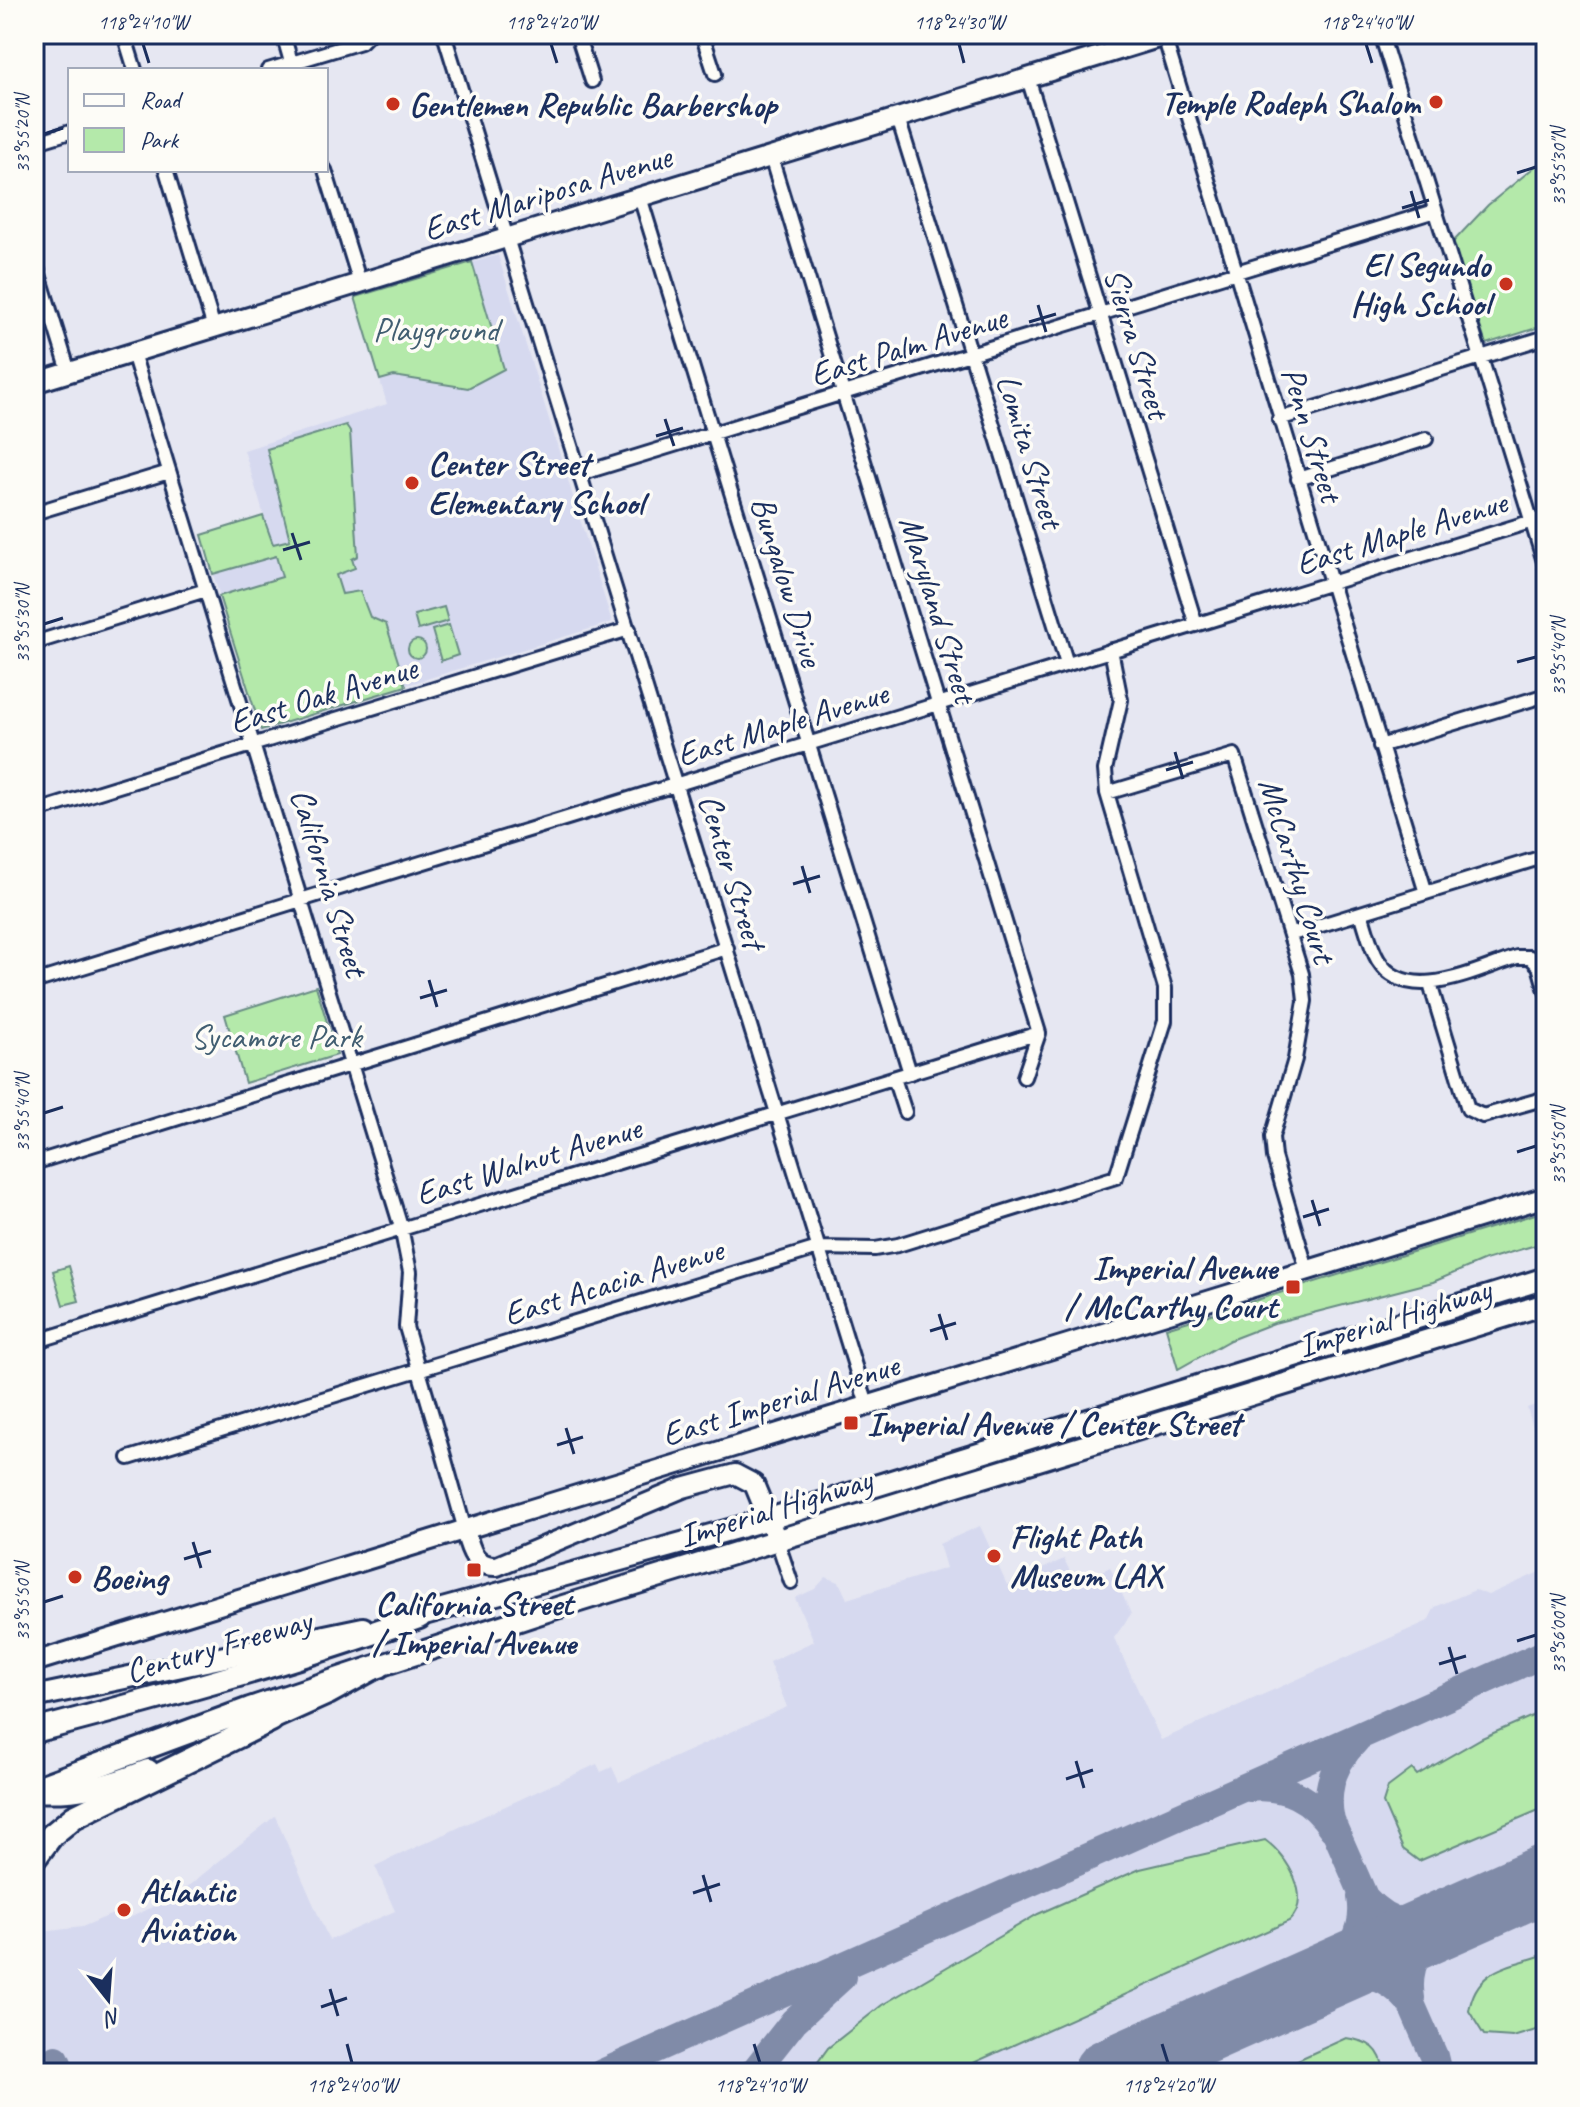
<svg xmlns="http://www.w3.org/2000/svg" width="1580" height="2107" font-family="Caveat,sans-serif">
	<rect width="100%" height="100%" fill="#e6e7f2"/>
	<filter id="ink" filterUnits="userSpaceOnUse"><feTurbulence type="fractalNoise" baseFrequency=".0125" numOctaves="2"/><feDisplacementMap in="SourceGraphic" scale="16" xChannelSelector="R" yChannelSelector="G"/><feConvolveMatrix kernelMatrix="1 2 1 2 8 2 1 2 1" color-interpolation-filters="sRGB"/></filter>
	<g filter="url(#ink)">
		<path fill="#d6d9ef" d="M498,255L612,622L261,730L213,574L276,555L244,450L387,404L355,297Z
			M1546,1401V1468L1527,1408Z
			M980,1526L1007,1585L1064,1559L1076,1584L1110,1567L1131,1614L1114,1638L1161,1740L1428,1621L1435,1607L1475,1590L1488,1595L1546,1569V2073H34V1933L82,1927L122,1910L127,1919L176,1896L275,1816L329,1940L395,1911L375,1866L597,1764L601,1772L612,1767L619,1782L787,1707L769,1662L814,1641L795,1598L815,1589L826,1577L839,1582L847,1599L946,1568L939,1544Z"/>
		<path fill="#b4e9aa" stroke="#688c84" stroke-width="2" d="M1546,161V325L1486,344L1452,243L1488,205L1538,164Z
			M472,262L504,369L468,388L394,376L380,380L355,297Z
			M346,425L350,431L358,556L352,559L355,568L336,575L342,594L360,591L370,617L386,624L406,686L261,730L219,596L282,577L276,556L213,574L202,535L263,516L273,544L290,540L267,449Z
			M444,607L448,621L418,630L414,615Z
			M449,625L458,655L441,661L432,630Z
			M408 649a9 9 0 1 1 18 0a9 9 0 1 1-18 0Z
			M316,986L337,1055L245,1083L225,1015Z
			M1545,1211L1546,1242L1485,1260L1433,1282L1274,1323L1230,1340L1178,1369L1166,1328Z
			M69,1266L79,1301L63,1305L53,1271Z
			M1546,1710V1807L1419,1861L1403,1849L1383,1803L1388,1787L1412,1769L1417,1775L1482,1738Z
			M1265,1840C1288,1856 1313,1899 1289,1921L951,2073H810L828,2048L882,2005L1038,1914L1140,1869Z
			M1546,1954V2027L1513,2037L1484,2035L1469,2011C1476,1967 1509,1967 1546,1954Z
			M1346,2038C1369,2041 1382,2048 1384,2073H1269Z"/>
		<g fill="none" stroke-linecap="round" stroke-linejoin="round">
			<path stroke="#808ba8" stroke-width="28" d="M1356,1740C1334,1762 1324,1790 1331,1821L1434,2056L1438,2073
				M1249,1788C1285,1784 1312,1798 1332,1828
				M1366,1899C1390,1927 1418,1927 1452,1920
				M1465,1914L1546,1888
				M1321,1976C1349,1959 1367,1931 1361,1897
				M1310,1983C1348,1971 1379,1967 1407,1999
				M1411,1998C1405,1960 1425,1936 1456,1918
				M56,2059L62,2073
				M602,2073L1546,1653
				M753,2073L794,2021L842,1977"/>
			<path stroke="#808ba8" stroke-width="68" d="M1107,2073L1546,1878"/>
			<g stroke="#1b2f5e" stroke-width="18">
				<path id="street" d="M124,34L135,70
					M283,34L293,69
					M444,34L867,1405
					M577,34L592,81
					M702,34L715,74
					M1381,34L1546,568
					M1164,36L1426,893
					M268,70L361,42L369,34
					M1028,78L1196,625
					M898,118L1067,664
					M34,143L70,132
					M771,157L1039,1033L1024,1077
					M166,170L214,328
					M325,170L360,283
					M640,197L910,1073
					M34,258L69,372
					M133,353L401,1227L410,1272L406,1327L438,1435
					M1279,419L1546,337
					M580,474L1435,211
					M1298,479L1426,439
					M34,513L169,472
					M34,643L206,590
					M1380,746L1546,695
					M1107,793L1234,755L1302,974L1305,1001L1295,1059L1272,1137L1274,1157L1307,1270
					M34,812L629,629
					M1361,913C1366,927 1370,947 1378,960C1407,1007 1478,969 1517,957H1530L1539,966L1546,991
					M1292,934L1546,856
					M34,982L1546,517
					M1430,984L1468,1109L1483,1116L1546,1098
					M894,1078L905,1112
					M34,1163L727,948
					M34,1342L1039,1033
					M439,1439L465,1530
					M129,1458L818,1248L875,1249L898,1245L1116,1177L1165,1021V988L1107,793L1105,770L1121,700L1111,650
					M777,1540L791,1582"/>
			</g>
			<g stroke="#1b2f5e" stroke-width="24">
				<path id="secondary" d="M34,383L1171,34
					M465,1530C470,1549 474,1567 497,1566L683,1488L735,1474L754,1484L777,1540
					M34,1662L1546,1197"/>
			</g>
			<g stroke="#1b2f5e" stroke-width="26">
				<path id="primary" d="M406,1619L769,1519L1546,1278
					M34,1697L363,1628
					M259,1725L328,1694L379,1666L550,1610L1546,1304
					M34,1791C76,1794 109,1786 148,1770"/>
			</g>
			<g stroke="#1b2f5e" stroke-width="28">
				<path id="highway" d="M34,1731C164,1697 293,1662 419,1617
					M34,1789L250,1709L379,1666
					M34,1859L52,1835L74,1817L271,1720"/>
			</g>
			<use href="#street" stroke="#fdfcf7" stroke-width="12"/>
			<use href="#secondary" stroke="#fdfcf7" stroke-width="18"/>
			<use href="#primary" stroke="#fdfcf7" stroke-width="20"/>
			<use href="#highway" stroke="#fdfcf7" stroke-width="22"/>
		</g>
	</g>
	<path fill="none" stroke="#1b2f5e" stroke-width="3" d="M143,44L149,63M551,44L557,63M959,44L964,63M1366,44L1372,63M44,134L63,128M1517,173L1536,167M1411,191L1419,218M1402,208L1429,200M1038,305L1046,332M1029,322L1056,314M665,419L674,446M656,436L683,428M292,533L301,560M283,550L310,542M44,624L63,618M1517,662L1536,657M1175,752L1183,779M1166,770L1193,762M802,866L810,893M793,884L820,876M429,980L437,1007M420,998L447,990M44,1113L63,1107M1517,1152L1536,1146M1312,1200L1320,1226M1303,1217L1329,1209M939,1314L947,1340M930,1331L956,1323M566,1428L574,1454M557,1445L583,1437M193,1542L201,1568M184,1559L211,1551M44,1602L63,1596M1517,1641L1536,1635M1449,1647L1457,1674M1439,1664L1466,1656M1076,1761L1084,1788M1066,1779L1093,1770M703,1875L711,1902M693,1893L720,1884M330,1989L338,2016M321,2007L347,1998M347,2044L352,2063M754,2044L760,2063M1162,2044L1168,2063"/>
	<g fill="#c8321e" stroke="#fdfcf7" stroke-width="3">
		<circle cx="1436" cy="102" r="8"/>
		<circle cx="393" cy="104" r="8"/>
		<circle cx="1506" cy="284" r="8"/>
		<circle cx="412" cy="483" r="8"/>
		<rect x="1285" y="1279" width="16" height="16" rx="4"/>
		<rect x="843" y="1415" width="16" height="16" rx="4"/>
		<circle cx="994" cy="1556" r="8"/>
		<rect x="466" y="1562" width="16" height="16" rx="4"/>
		<circle cx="75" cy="1577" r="8"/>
		<circle cx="124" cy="1910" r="8"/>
	</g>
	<g text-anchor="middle" stroke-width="7" stroke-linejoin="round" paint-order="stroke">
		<g font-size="34" font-weight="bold" fill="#1b2f5e" stroke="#fdfcf7" text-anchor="start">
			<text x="1420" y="114" text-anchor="end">Temple Rodeph Shalom</text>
			<text x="409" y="116">Gentlemen Republic Barbershop</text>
			<text x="1490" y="276" text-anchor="end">El Segundo<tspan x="1490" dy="39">High School</tspan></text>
			<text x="428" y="475">Center Street<tspan x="428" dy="39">Elementary School</tspan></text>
			<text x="1277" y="1279" text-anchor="end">Imperial Avenue<tspan x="1277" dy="39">/ McCarthy Court</tspan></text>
			<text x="867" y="1435">Imperial Avenue / Center Street</text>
			<text x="1010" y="1548">Flight Path<tspan x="1010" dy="39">Museum LAX</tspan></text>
			<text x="91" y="1589">Boeing</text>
			<text x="474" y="1615" text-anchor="middle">California Street<tspan x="474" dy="39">/ Imperial Avenue</tspan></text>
			<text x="140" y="1902">Atlantic<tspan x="140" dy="39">Aviation</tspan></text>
		</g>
		<g font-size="34" fill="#1b2f5e" stroke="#fdfcf7">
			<text transform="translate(547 192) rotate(-17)" y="12">East Mariposa Avenue</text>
			<text transform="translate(1138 343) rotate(73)" y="12">Sierra Street</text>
			<text transform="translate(908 345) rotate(-17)" y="12">East Palm Avenue</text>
			<text transform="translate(1313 434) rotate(73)" y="12">Penn Street</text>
			<text transform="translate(1031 451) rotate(73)" y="12">Lomita Street</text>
			<text transform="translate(1401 532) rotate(-17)" y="12">East Maple Avenue</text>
			<text transform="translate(788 581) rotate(73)" y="12">Bungalow Drive</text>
			<text transform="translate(939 609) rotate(73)" y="12">Maryland Street</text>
			<text transform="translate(323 694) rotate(-17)" y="12">East Oak Avenue</text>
			<text transform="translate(782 723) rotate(-17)" y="12">East Maple Avenue</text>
			<text transform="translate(1298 870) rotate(73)" y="12">McCarthy Court</text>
			<text transform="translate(733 871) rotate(73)" y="12">Center Street</text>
			<text transform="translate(330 882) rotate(73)" y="12">California Street</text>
			<text transform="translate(528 1160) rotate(-17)" y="12">East Walnut Avenue</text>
			<text transform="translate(613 1281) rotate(-17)" y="12">East Acacia Avenue</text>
			<text transform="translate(1394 1317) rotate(-17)" y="12">Imperial Highway</text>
			<text transform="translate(780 1399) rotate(-17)" y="12">East Imperial Avenue</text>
			<text transform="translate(775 1507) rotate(-17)" y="12">Imperial Highway</text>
			<text transform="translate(218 1645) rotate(-16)" y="12">Century Freeway</text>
		</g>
		<g font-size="34" fill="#415e71" stroke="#fdfcf7">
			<text x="436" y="341">Playground</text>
			<text x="276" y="1048">Sycamore Park</text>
		</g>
	</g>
	<rect width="1580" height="2107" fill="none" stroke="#fdfcf7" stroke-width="88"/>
	<rect x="68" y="68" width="260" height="104" fill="#fdfcf7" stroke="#a3aaba" stroke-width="2"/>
	<rect x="84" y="94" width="40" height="12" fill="#fdfcf7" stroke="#a3aaba" stroke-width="2"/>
	<text x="140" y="108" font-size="24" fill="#1b2f5e">Road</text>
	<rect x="84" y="128" width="40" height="24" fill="#b4e9aa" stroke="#a3aaba" stroke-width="2"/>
	<text x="140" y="148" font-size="24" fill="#1b2f5e">Park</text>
	<g transform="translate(108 1999) rotate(163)" stroke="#fdfcf7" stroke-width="6" paint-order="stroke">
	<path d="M0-6L14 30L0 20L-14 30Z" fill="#1b2f5e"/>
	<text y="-12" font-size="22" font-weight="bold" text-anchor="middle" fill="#1b2f5e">N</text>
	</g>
	<rect x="44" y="44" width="1492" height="2019" fill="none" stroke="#1b2f5e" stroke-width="3"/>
	<g font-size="20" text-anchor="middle" fill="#1b2f5e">
		<text x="143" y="29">118°24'10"W</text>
		<text x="551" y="29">118°24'20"W</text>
		<text x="959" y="29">118°24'30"W</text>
		<text x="1366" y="29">118°24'40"W</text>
		<text transform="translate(22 134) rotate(-90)" y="7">33°55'20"N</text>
		<text transform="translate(1558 167) rotate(-90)" y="7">33°55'30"N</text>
		<text transform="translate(22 624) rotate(-90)" y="7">33°55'30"N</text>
		<text transform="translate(1558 657) rotate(-90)" y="7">33°55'40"N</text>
		<text transform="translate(22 1113) rotate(-90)" y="7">33°55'40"N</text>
		<text transform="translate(1558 1146) rotate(-90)" y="7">33°55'50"N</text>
		<text transform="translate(22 1602) rotate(-90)" y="7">33°55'50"N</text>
		<text transform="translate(1558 1635) rotate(-90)" y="7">33°56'00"N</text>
		<text x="352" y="2092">118°24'00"W</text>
		<text x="760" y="2092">118°24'10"W</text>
		<text x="1168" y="2092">118°24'20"W</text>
	</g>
</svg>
